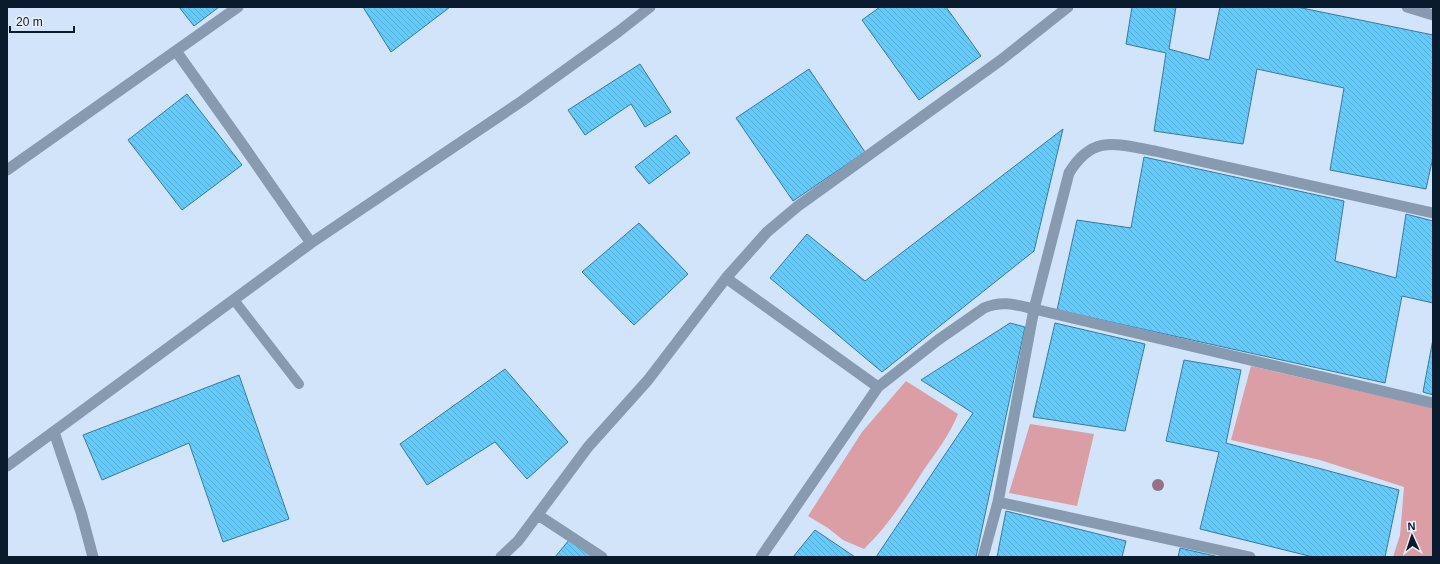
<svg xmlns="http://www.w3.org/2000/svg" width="1440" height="564" font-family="Arial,sans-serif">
	<defs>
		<pattern id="building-back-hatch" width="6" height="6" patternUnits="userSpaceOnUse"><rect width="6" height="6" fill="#63cbfd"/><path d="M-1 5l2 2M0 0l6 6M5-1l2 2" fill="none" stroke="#55aed9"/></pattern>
	</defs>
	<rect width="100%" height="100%" fill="#d2e4f9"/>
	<path fill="#da9ea4" d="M1251,366L1433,408V557H1393L1400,535L1404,487L1320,460L1231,440Z
		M906,381L958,414C949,436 936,452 923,471C905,499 888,526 864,549L843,540L828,528L808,516L862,432Z
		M1030,424L1094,434L1077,506L1009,493Z"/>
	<path fill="url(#building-back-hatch)" stroke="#367b9c" d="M179,7H219L194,26Z
		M363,7H450L391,52Z
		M880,7H946L981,56L919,100L862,20Z
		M1132,7H1176L1169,49L1209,60L1220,7H1297L1433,35V157L1426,189L1330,170L1344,88L1257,69L1243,144L1154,131L1166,53L1126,44Z
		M640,64L671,112L645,127L631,104L585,135L568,110Z
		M809,69L865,152L793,201L736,118Z
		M187,94L242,165L182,210L128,140Z
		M1063,129L1034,251L882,372L770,278L807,234L865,281Z
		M676,135L690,153L649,184L635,167Z
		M1144,157L1344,201L1335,261L1396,278L1406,214L1433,221V303L1402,296L1385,383L1057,310L1077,220L1131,228Z
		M639,223L688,274L634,325L582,272Z
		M1010,323L1025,327L976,557H876L973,413L921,380Z
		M1055,323L1145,344L1125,431L1033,417Z
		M1433,339V395L1423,392Z
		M1184,360L1241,370L1226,443L1399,490L1385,557H1313L1200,529L1219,452L1166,441Z
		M505,369L568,442L527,479L495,442L427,485L400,444Z
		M239,375L289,519L223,542L189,443L102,480L83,435Z
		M1006,511L1126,541L1122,557H997Z
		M815,530L855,557H793Z
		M569,540L593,557H555Z
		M1180,548L1219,557H1178Z"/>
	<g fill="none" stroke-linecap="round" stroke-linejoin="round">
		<path stroke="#879ab0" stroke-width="10" d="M234,300L299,384"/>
		<path stroke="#879ab0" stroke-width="11" d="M1407,7L1433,15
			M176,51L240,141L311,243
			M7,170L238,7
			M726,278L878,387
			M54,432L81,512L93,557
			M7,466L311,243L522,101L618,32L650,7
			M998,502L1034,309L1069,173C1093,134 1116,144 1155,151L1433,213
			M538,515L602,557
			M501,557L518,541L588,447L648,380L726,278L767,232L798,206L1001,60L1068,7
			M761,557L878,387L938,340L984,308C1002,300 1017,305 1034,309L1433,403
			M983,557L998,502L1250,557"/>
	</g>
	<circle fill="#966e85" cx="1158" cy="485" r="6"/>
	<rect width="1440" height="564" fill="none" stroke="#0a1b2e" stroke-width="16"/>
	<g transform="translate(1412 536) rotate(357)" stroke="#e7f0fb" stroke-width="3" paint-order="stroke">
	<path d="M0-3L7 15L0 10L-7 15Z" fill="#0a1b2e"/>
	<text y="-6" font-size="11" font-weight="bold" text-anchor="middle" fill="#0a1b2e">N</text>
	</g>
	<path d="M10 26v6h64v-6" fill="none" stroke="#0a1b2e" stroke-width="2"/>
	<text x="16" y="26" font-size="12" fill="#0a1b2e" stroke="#e7f0fb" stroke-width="3" paint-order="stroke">20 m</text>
</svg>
